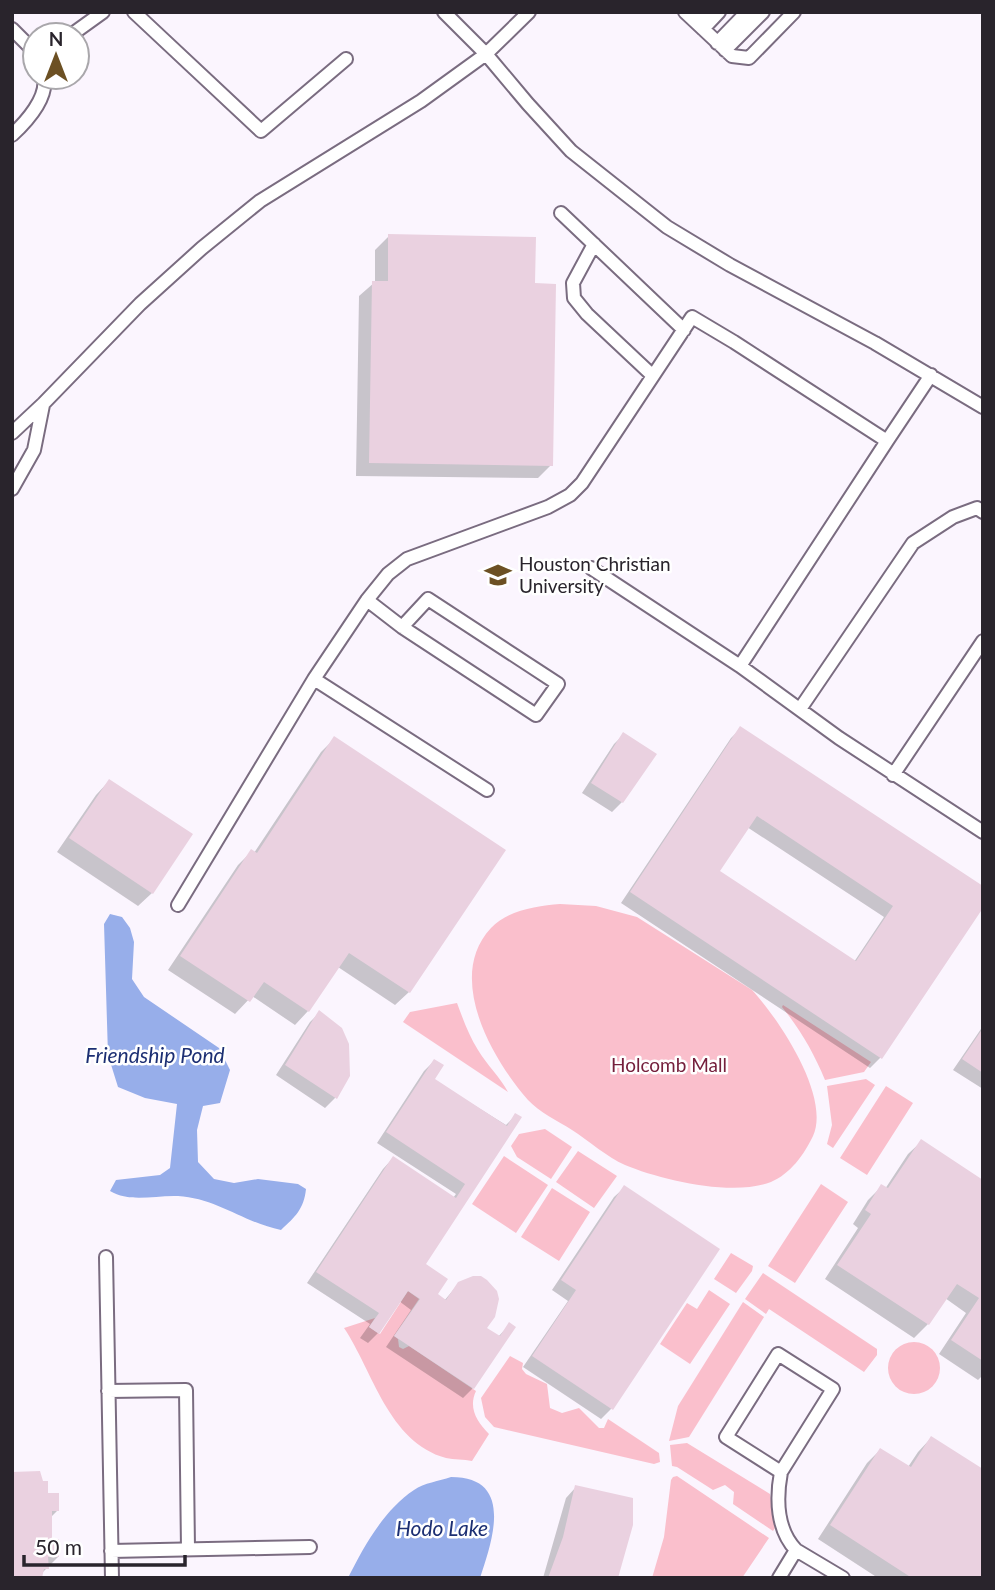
<svg xmlns="http://www.w3.org/2000/svg" width="995" height="1590" font-family="Lato,sans-serif">
	<rect width="100%" height="100%" fill="#fbf5fe"/>
	<path fill="#fabfcc" d="M560,904L596,906L637,917L752,990C778,1018 831,1096 813,1136C804,1155 790,1174 771,1182C733,1197 661,1180 625,1165C607,1157 589,1141 572,1130C558,1121 539,1112 528,1100C492,1059 445,977 491,928C508,910 537,906 560,904Z
		M457,1003C463,1019 469,1036 478,1050C487,1065 500,1077 508,1092L403,1022L410,1012Z
		M783,1005L871,1062L864,1072L825,1080C814,1053 800,1029 782,1007Z
		M866,1079L875,1085L833,1148L827,1144L832,1125L827,1086Z
		M886,1086L913,1103L867,1175L840,1158Z
		M545,1129L572,1147L551,1179L517,1157L511,1146L519,1134Z
		M578,1151L617,1176L594,1208L556,1182Z
		M504,1156L548,1185L516,1233L472,1204Z
		M821,1184L848,1202L795,1283L768,1266Z
		M552,1188L590,1212L559,1261L521,1237Z
		M731,1253L753,1266L752,1271L736,1293L714,1279Z
		M763,1273L877,1349V1355L864,1372L769,1309L766,1314L745,1299Z
		M709,1290L730,1304L690,1364L660,1344L687,1303L697,1309Z
		M408,1291L419,1299L394,1336L398,1339L399,1347L403,1349L409,1346L476,1391C468,1408 477,1422 489,1434L472,1461C464,1459 454,1460 446,1458C388,1442 373,1371 344,1328L375,1318L369,1327L380,1334Z
		M743,1302L764,1317L689,1437L669,1441L678,1406Z
		M888 1368a26 26 0 1 1 52 0a26 26 0 1 1-52 0Z
		M510,1356L523,1363L522,1369L526,1374L547,1384L550,1408L562,1413L579,1408L599,1428H604L608,1419L659,1453L660,1462L654,1464L494,1427L485,1417L481,1398Z
		M687,1443L770,1494L775,1528L773,1531L733,1504L734,1492L725,1485L713,1490L677,1467L672,1466L670,1445Z
		M677,1476L769,1538L742,1578H652L664,1537L671,1480L673,1477Z"/>
	<path fill="#97aeea" d="M110,914L122,917L130,928L134,942L132,979L144,997L219,1048L230,1070L220,1103L203,1106L197,1130L198,1162L214,1179L234,1183L258,1179L298,1184L306,1189C304,1209 295,1217 281,1230C245,1223 216,1198 178,1196C155,1195 130,1203 110,1191L116,1180L160,1175L170,1168L177,1104L145,1098L118,1087L108,1055L104,924Z
		M451,1477C514,1477 493,1539 480,1578H348C364,1546 384,1510 414,1490C424,1483 439,1481 451,1477Z"/>
	<path fill="#0003" fill-rule="evenodd" d="M389,236L534,285L551,465L538,478L356,476L359,296L375,282V250Z
		M741,728L983,888L881,1057L870,1068L621,903L731,738ZM747,827L884,917L854,962L717,872Z
		M624,734L622,802L612,812L582,793L614,744Z
		M334,739L409,992L395,1005L338,967L308,1011L295,1025L252,996L235,1014L168,970L238,865L252,851L254,853L321,752Z
		M109,781L152,893L138,906L57,852L96,795Z
		M320,1012L348,1076L335,1098L325,1108L276,1075L310,1022Z
		M983,1026V1089L953,1070Z
		M434,1061L432,1079L506,1125L516,1115L423,1264L435,1294L444,1301L459,1283L485,1328L498,1337L509,1325L473,1388L463,1398L386,1347L411,1310L399,1301L378,1333L368,1343L360,1338L370,1324L307,1283L383,1169L393,1158L453,1198L456,1194L377,1143L424,1071Z
		M922,1141L983,1248V1375L978,1380L939,1354L966,1313L945,1298L928,1324L914,1338L825,1279L858,1228L853,1224L868,1200L881,1187L885,1189L908,1154Z
		M625,1187L718,1250L611,1409L601,1419L523,1367L568,1301L552,1290L614,1197Z
		M931,1438L983,1578H878L818,1539L867,1463L880,1450L908,1467L918,1452Z
		M576,1487L616,1578H543L566,1498Z
		M46,1495L57,1511L51,1517V1541L58,1557L41,1574Z"/>
	<path fill="#ead1e0" fill-rule="evenodd" d="M388,234L536,237L535,283L556,284L553,466L369,463L372,281H388Z
		M740,726L983,886V908L882,1059L630,892ZM757,816L893,906L856,961L720,871Z
		M623,732L657,754L623,803L591,783Z
		M334,736L506,850L410,993L349,953L309,1012L264,982L250,1002L180,956L251,849L257,853Z
		M109,779L193,834L153,894L69,838Z
		M319,1010L342,1028L349,1044L350,1076L337,1099L285,1065Z
		M983,1028V1073L962,1059Z
		M434,1059L444,1065L435,1079L507,1126L515,1113L522,1117L426,1264L448,1279L438,1294L446,1300L458,1282L473,1276H481L487,1280L497,1291L499,1299L495,1317L487,1328L500,1336L509,1322L516,1327L474,1389L394,1336L420,1299L408,1291L379,1334L369,1327L379,1313L316,1272L393,1156L456,1198L465,1184L386,1132Z
		M921,1139L983,1180V1361L951,1340L979,1298L957,1284L929,1325L837,1265L871,1214L865,1210L881,1184L888,1188Z
		M624,1185L720,1249L613,1410L532,1356L576,1290L561,1280Z
		M931,1436L983,1469V1578H912L830,1525L880,1448L911,1467Z
		M40,1471L43,1481H48V1493H59V1511H52V1539H59V1557H48L49,1569H44L42,1578H12V1472Z
		M575,1485L633,1498V1525L618,1578H548L563,1537Z"/>
	<g fill="none" stroke-linecap="round" stroke-linejoin="round">
		<g stroke="#7a6c80" stroke-width="16">
			<path id="service" d="M134,12L261,131L346,59
				M444,12L486,54L528,104L571,151L667,227L730,265L875,343L983,407
				M685,12L732,56L749,58L794,12
				M696,22L705,12
				M12,29L35,52
				M703,29L719,12
				M71,35L103,12
				M717,43L747,12
				M725,50L763,12
				M12,135C26,122 48,98 44,77
				M561,213L684,330
				M594,244L573,283L574,298L587,314L653,376
				M12,433L43,404L140,304L202,248L260,201L421,101L486,54L529,12
				M12,489L34,450L43,405
				M591,568L740,666L887,441
				M367,600L402,627L536,715L558,684L428,599L402,627
				M740,666L839,738L983,832
				M314,679L487,790
				M800,709L913,543L953,517L977,508L983,512
				M893,775L983,641
				M178,905L314,679L367,600L388,574L407,559L548,507L570,495L582,483L692,317L734,342L887,441L931,375
				M106,1257L112,1578
				M778,1354L833,1389L781,1472L726,1437Z
				M108,1391L186,1390L188,1549
				M781,1472C776,1499 777,1530 796,1550
				M111,1551L310,1547
				M779,1578L796,1550L843,1578"/>
		</g>
		<use href="#service" stroke="#fff" stroke-width="12"/>
	</g>
	<defs>
		<g id="university-bare" transform="scale(2.1)"><path d="M0-5L7-2L0 1L-7-2ZM-4 1L0 2.5L4 1V4Q0 6-4 4Z" fill="#6c5023" stroke="#fff" stroke-width="2.5" paint-order="stroke"/></g>
	</defs>
	<g fill-rule="evenodd">
		<use href="#university-bare" x="498" y="575"/>
	</g>
	<g text-anchor="middle" stroke-width="5" stroke-linejoin="round" paint-order="stroke">
		<g font-size="19" fill="#29242c" stroke="#fff" text-anchor="start">
			<text x="519" y="571">Houston Christian<tspan x="519" dy="22">University</tspan></text>
		</g>
		<g font-size="19" fill="#75203d" stroke="#fff">
			<text x="669" y="1072">Holcomb Mall</text>
		</g>
		<g font-size="21" font-style="italic" fill="#1c2f73" stroke="#fff">
			<text x="155" y="1063">Friendship Pond</text>
			<text x="442" y="1536">Hodo Lake</text>
		</g>
	</g>
	<rect width="995" height="1590" fill="none" stroke="#29242c" stroke-width="28"/>
	<g transform="translate(56 56)"><circle r="33" fill="#ffffff" stroke="#a9a7ab" stroke-width="2"/>
	<path d="M0-5L12 26L0 18L-12 26Z" fill="#6c5023"/>
	<text y="-10" font-size="19" font-weight="bold" text-anchor="middle" fill="#29242c">N</text>
	</g>
	<path d="M24 1555v10h161v-10" fill="none" stroke="#29242c" stroke-width="3.5"/>
	<text x="35" y="1555" font-size="21" fill="#29242c" stroke="#ffffff" stroke-width="5" paint-order="stroke">50 m</text>
</svg>
